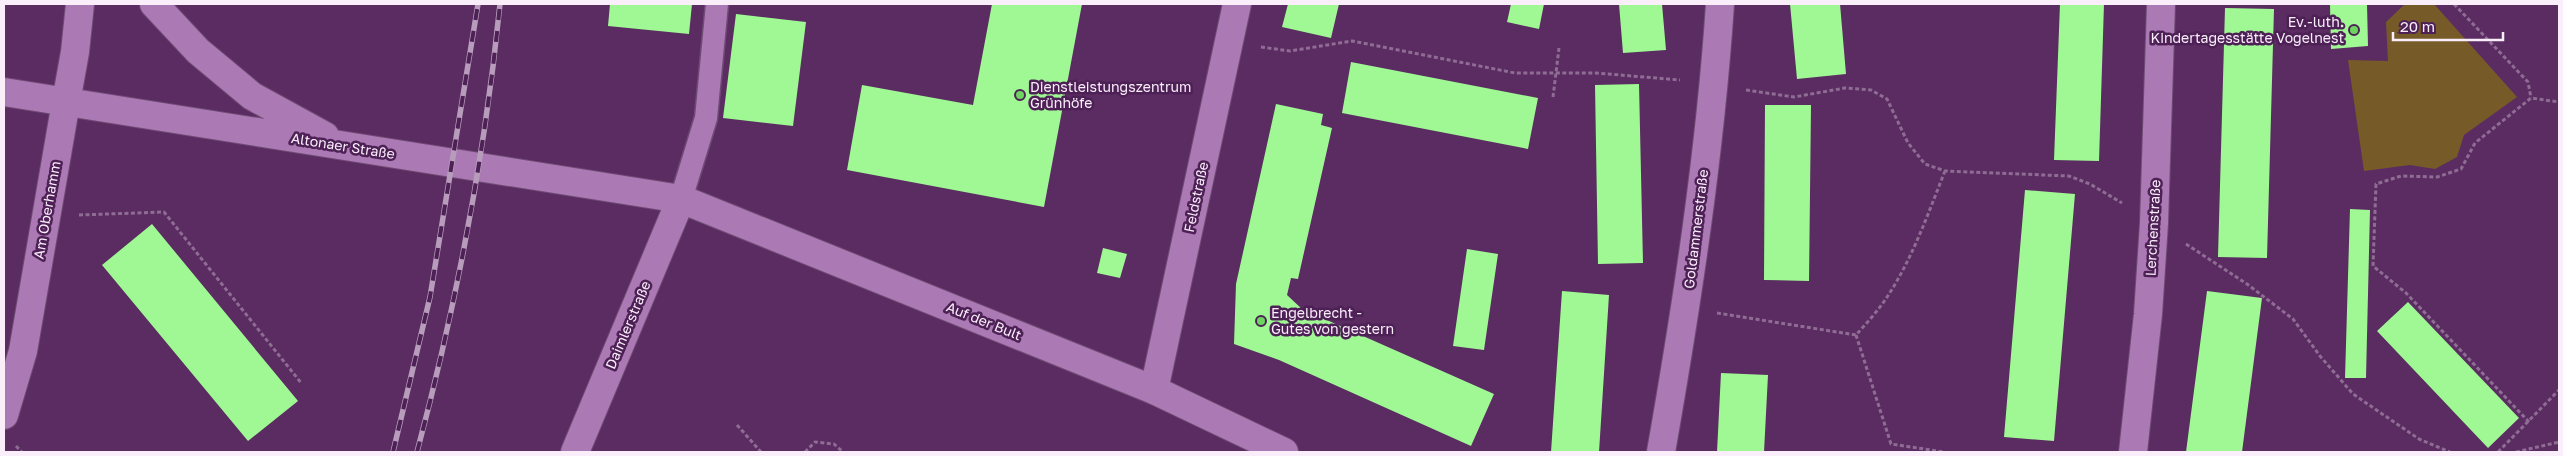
<svg xmlns="http://www.w3.org/2000/svg" width="2563" height="456" font-family="'Golos Text',sans-serif">
	<rect width="100%" height="100%" fill="#5a2c61"/>
	<path fill="#765b28" d="M2405,4H2434L2517,97L2464,135L2457,157L2435,169L2410,165L2364,171L2348,60L2388,61L2386,22Z"/>
	<path fill="#a0f895" d="M610,4H692L689,34L608,26Z
		M992,4H1082L1044,207L847,170L862,85L973,105Z
		M1288,4H1339L1331,38L1282,27Z
		M1511,4H1544L1539,29L1507,22Z
		M1619,4H1662L1666,50L1623,53Z
		M1790,4H1840L1846,74L1797,79Z
		M2060,4H2104L2099,161L2054,160Z
		M2330,4H2367L2368,46L2331,49Z
		M2225,8L2274,9L2267,258L2218,257Z
		M736,14L806,22L793,126L723,118Z
		M1351,62L1538,98L1528,149L1342,113Z
		M1639,84L1643,263L1598,264L1595,85Z
		M1276,104L1323,114L1321,125L1332,128L1298,279L1291,278L1287,295L1302,309L1494,394L1471,446L1279,360L1234,344L1236,284Z
		M1765,105H1811L1809,281L1764,280Z
		M2025,190L2075,194L2054,441L2004,437Z
		M2350,209L2370,210L2366,378H2345Z
		M152,224L298,401L248,441L102,265Z
		M1103,248L1127,254L1120,278L1097,273Z
		M1467,249L1498,254L1484,350L1453,346Z
		M1562,291L1609,295L1599,452H1551Z
		M2207,291L2262,298L2242,452H2186Z
		M2408,302L2519,418L2488,448L2377,331Z
		M1721,373L1768,375L1764,452H1717Z"/>
	<g fill="none" stroke-linecap="round" stroke-linejoin="round">
		<g stroke="#6f4a74" stroke-width="25">
			<path id="service" d="M681,199L706,118L717,4"/>
		</g>
		<g stroke="#6f4a74" stroke-width="30">
			<path id="minor" d="M1154,390L1237,4
				M4,415L23,351L66,102
				M1661,452C1687,304 1710,154 1720,4
				M2133,452L2148,314L2154,223L2161,4"/>
		</g>
		<g stroke="#6f4a74" stroke-width="30">
			<path id="tertiary" d="M154,4L198,51L252,96L325,136
				M4,92L681,199L1154,390L1284,452
				M66,102L75,52L80,4
				M575,452L681,199"/>
		</g>
		<path stroke="#8f6c94" stroke-width="3" stroke-dasharray="4 2.5" stroke-linecap="butt" d="M2454,4L2528,82L2531,98
			M1261,47L1290,51L1352,41L1515,73H1596L1680,80
			M1746,90L1794,97L1845,88L1871,90L1887,99L1908,143L1925,164L1945,171L2069,176L2090,184L2122,203
			M1553,97L1559,48
			M79,215L164,212L302,384
			M2186,244L2247,284L2293,319L2320,356L2353,394L2419,439L2450,452
			M1717,313L1856,335C1865,325 1875,314 1883,303C1911,263 1927,216 1945,171
			M1856,335L1891,444L1944,452
			M2529,422L2406,293L2373,266L2376,184L2401,176L2437,177L2461,169L2475,143L2531,98L2559,102
			M737,425L761,452
			M16,446L22,452
			M805,452L815,442L834,444L843,452
			M2498,452L2559,390
			M2516,452L2559,442"/>
		<use href="#service" stroke="#ab79b4" stroke-width="22"/>
		<use href="#minor" stroke="#ab79b4" stroke-width="28"/>
		<use href="#tertiary" stroke="#ab79b4" stroke-width="28"/>
		<g stroke="#b79dbb" stroke-width="5.5">
			<path id="rail" d="M393,452L430,297L478,4
				M417,452C456,306 485,154 500,4"/>
		</g>
		<use href="#rail" stroke="#4e2156" stroke-width="4" stroke-dasharray="11" stroke-linecap="butt"/>
	</g>
	<g fill="#6dd361" stroke="#4e2156" stroke-width="2">
		<circle cx="2354" cy="30" r="5"/>
		<circle cx="1020" cy="95" r="5"/>
		<circle cx="1261" cy="321" r="5"/>
	</g>
	<g text-anchor="middle" stroke-width="5" stroke-linejoin="round" paint-order="stroke">
		<g font-size="14" fill="#faeefb" stroke="#4e2156" text-anchor="start">
			<text x="2344" y="27" text-anchor="end">Ev.-luth.<tspan x="2344" dy="16">Kindertagesstätte Vogelnest</tspan></text>
			<text x="1030" y="92">Dienstleistungszentrum<tspan x="1030" dy="16">Grünhöfe</tspan></text>
			<text x="1271" y="318">Engelbrecht -<tspan x="1271" dy="16">Gutes von gestern</tspan></text>
		</g>
		<g font-size="14" fill="#faeefb" stroke="#4e2156">
			<text transform="translate(343 146) rotate(9)" y="5">Altonaer Straße</text>
			<text transform="translate(1196 197) rotate(-78)" y="5">Feldstraße</text>
			<text transform="translate(47 210) rotate(-80)" y="5">Am Oberhamm</text>
			<text transform="translate(2153 228) rotate(-87)" y="5">Lerchenstraße</text>
			<text transform="translate(1696 229) rotate(-83)" y="5">Goldammerstraße</text>
			<text transform="translate(984 321) rotate(22)" y="5">Auf der Bult</text>
			<text transform="translate(628 325) rotate(-67)" y="5">Daimlerstraße</text>
		</g>
	</g>
	<rect width="2563" height="456" fill="none" stroke="#faeefb" stroke-width="10"/>
	<path d="M2393 32v8h110v-8" fill="none" stroke="#faeefb" stroke-width="2.5"/>
	<text x="2400" y="32" font-size="15" fill="#faeefb" stroke="#4e2156" stroke-width="4" paint-order="stroke">20 m</text>
</svg>
